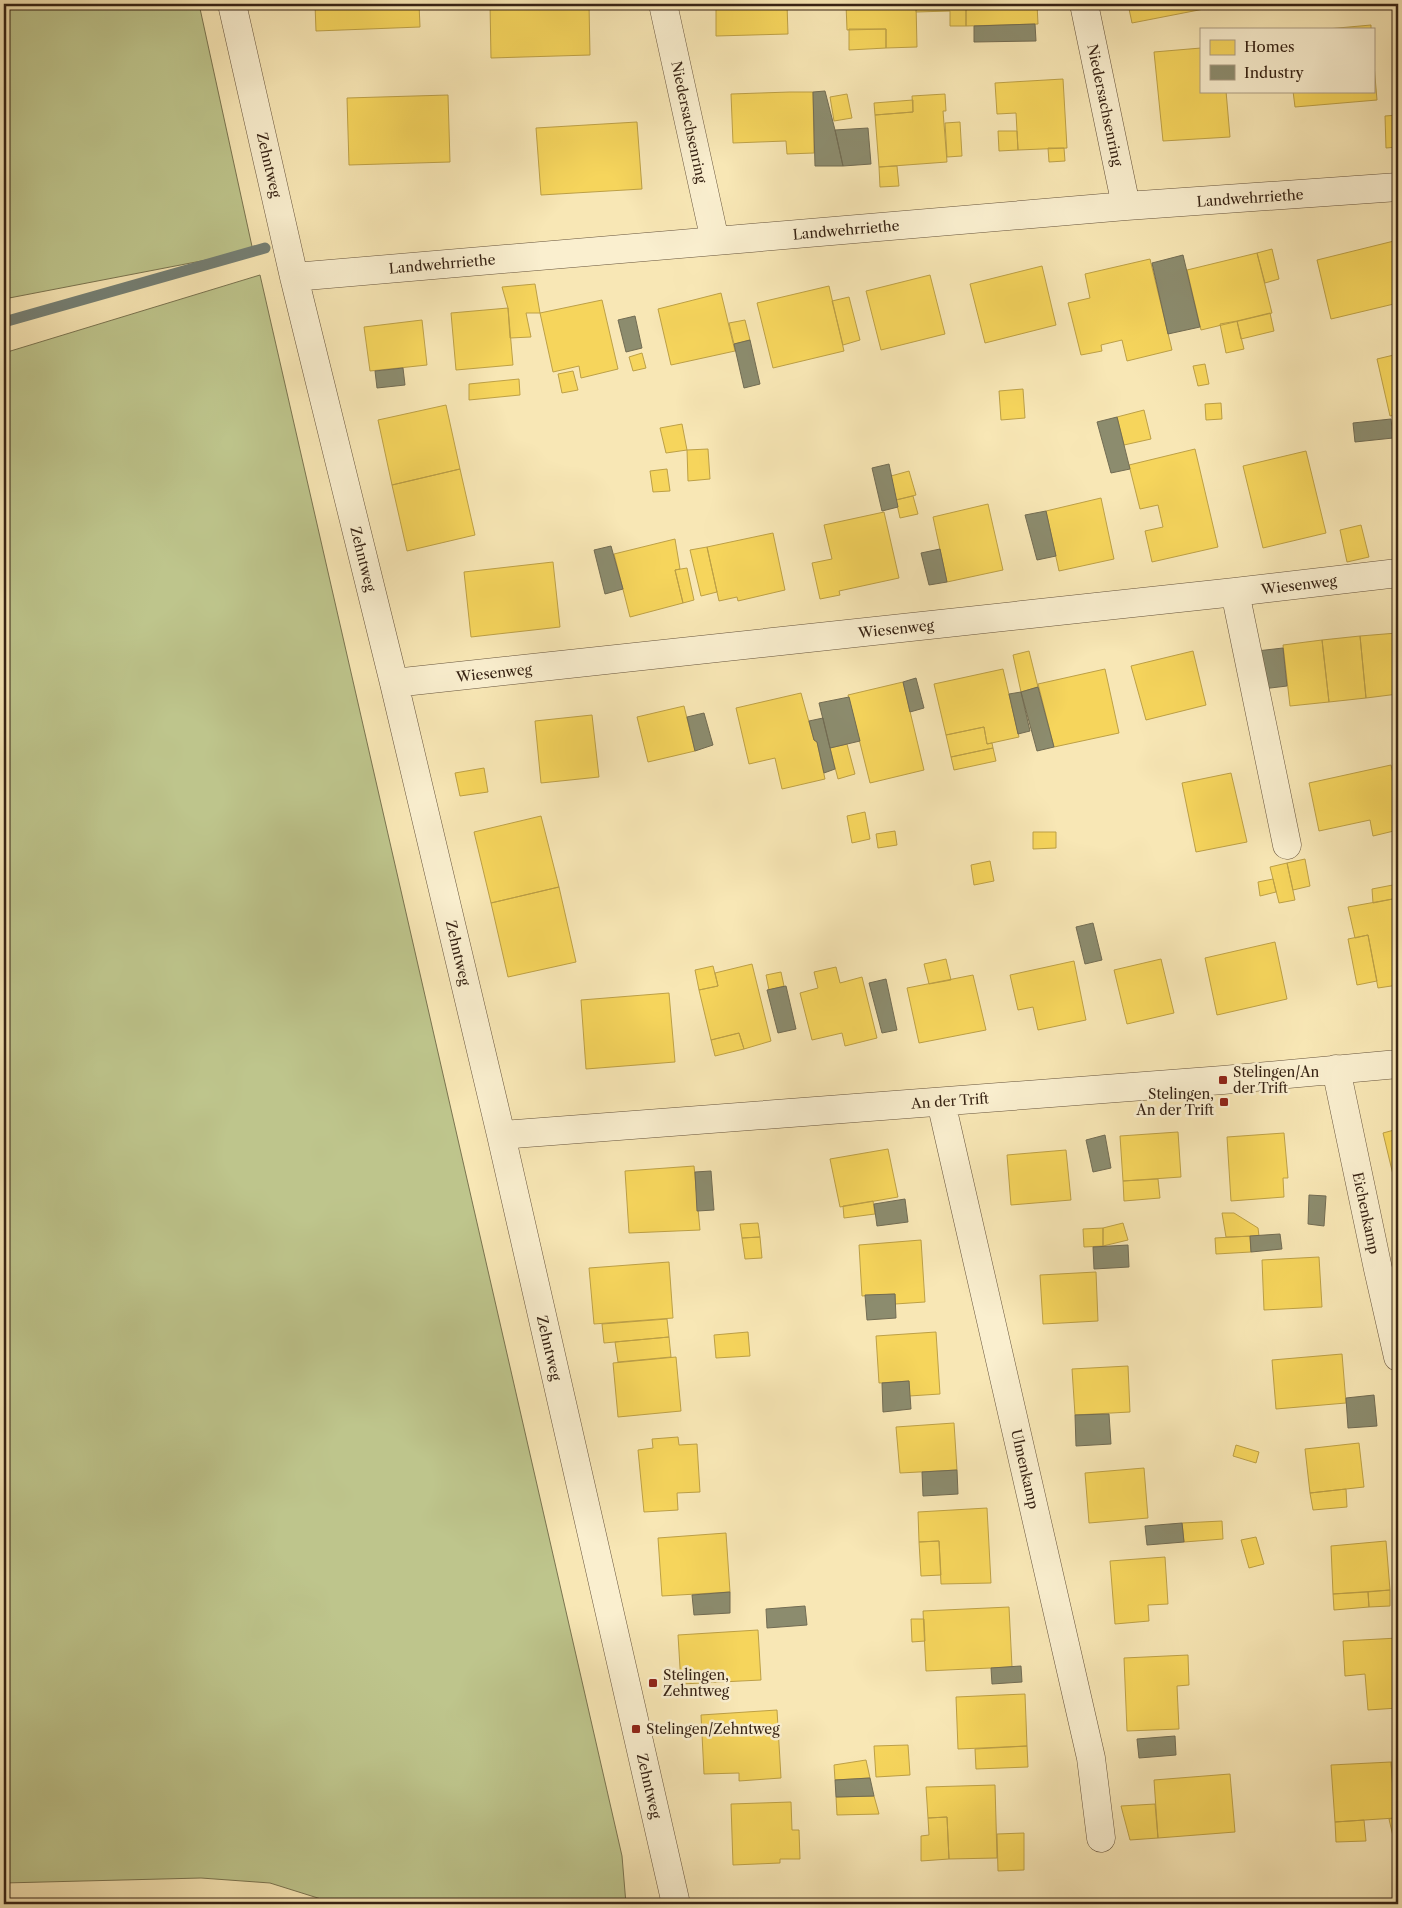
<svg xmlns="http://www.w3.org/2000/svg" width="1402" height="1908" font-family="'Libre Caslon Text',serif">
	<rect width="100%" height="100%" fill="#f8e7b5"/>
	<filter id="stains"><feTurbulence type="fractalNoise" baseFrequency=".004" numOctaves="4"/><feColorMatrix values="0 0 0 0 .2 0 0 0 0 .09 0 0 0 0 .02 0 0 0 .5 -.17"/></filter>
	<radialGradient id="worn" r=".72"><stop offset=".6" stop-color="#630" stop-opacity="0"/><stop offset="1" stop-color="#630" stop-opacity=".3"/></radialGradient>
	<path fill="#bec58c" stroke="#7a7450" d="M4,4H199L253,251L4,299Z
		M260,275L622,1856L626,1904H337L270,1883L201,1878L4,1883V353Z"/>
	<path fill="#f6d55c" stroke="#bda046" d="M315,4H419L420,27L316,31Z
		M490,4H589L590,55L491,58Z
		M716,4H787L788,34L716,36Z
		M846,4H916L917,47L886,48V29L847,30Z
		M916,4H966V26H950V11L916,12Z
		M966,4H1037L1038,24L966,26Z
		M1128,4H1208L1209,8L1132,23Z
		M1371,25V29H1327Z
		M849,29H886V48L849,50Z
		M1201,48V91H1226L1230,137L1163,141L1154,52Z
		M1373,53L1377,100L1295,107L1293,91H1373Z
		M1063,79L1067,148L1018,150L1016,113L997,114L995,83Z
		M790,92H813L814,153L787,154L786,141L733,143L731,94Z
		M847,94L852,118L834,121L830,97Z
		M945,94L946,111H943L947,162L879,167L875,115L913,112L912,96Z
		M448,95L450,162L349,165L347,98Z
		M913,100V112L875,115L874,103Z
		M1398,115V147L1386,148L1385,116Z
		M637,122L642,189L541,195L536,128Z
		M960,122L962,156L947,157L945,123Z
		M998,131H1017L1018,150L999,151Z
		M1048,148H1064L1065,161L1049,162Z
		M897,166L899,186L880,187L879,167Z
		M1398,240V303L1331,319L1317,260Z
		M1272,249L1279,279L1265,283L1257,253Z
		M1257,253L1272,313L1201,330L1187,270Z
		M1150,259L1172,350L1127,361L1122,340L1101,345L1102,351L1081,355L1068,303L1090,298L1085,274Z
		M1042,266L1056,325L985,343L970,284Z
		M930,275L945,334L881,350L866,291Z
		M535,284L540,313H526L531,337L510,338L508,308L502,287Z
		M829,286L844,351L773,368L757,303Z
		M721,293L735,351L671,365L658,309Z
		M849,297L860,340L843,345L832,301Z
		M602,300L618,369L581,378L579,366L553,372L540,313Z
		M508,308L513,365L456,370L451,313Z
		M1270,313L1274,331L1241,339L1237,321Z
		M422,320L427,365L370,371L364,327Z
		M745,320L750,340L734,344L729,323Z
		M1237,321L1244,349L1226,353L1220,324Z
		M642,353L646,368L633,371L629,357Z
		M1398,354V414L1390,416L1377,359Z
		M1205,364L1209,384L1198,386L1193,366Z
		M573,371L578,390L562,393L558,374Z
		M519,379L520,395L469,400V384Z
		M1023,389L1025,418L1001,420L999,391Z
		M1221,403L1222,419L1206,420L1205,404Z
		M446,405L460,469L392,485L378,420Z
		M1144,410L1151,439L1124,445L1117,417Z
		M682,424L687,450L666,453L660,428Z
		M708,449L710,479L688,481L687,450Z
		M1195,449L1218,547L1152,562L1145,531L1163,527L1158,505L1140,509L1129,465Z
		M1306,451L1326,533L1263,548L1243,466Z
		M460,469L475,535L407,551L392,485Z
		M667,469L670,491L653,492L650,471Z
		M909,471L916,495L896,500L891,476Z
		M913,496L918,514L900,518L896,500Z
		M1101,498L1114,559L1059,571L1046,511Z
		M988,504L1003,570L947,582L933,517Z
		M884,512L899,578L839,591L840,595L820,599L812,563L832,559L824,525Z
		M1361,525L1369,557L1347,562L1340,530Z
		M773,533L785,590L738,601L737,597L719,601L707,547Z
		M675,539L680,569L675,570L683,603L630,617L614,554Z
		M707,547L717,592L701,596L690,550Z
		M553,562L560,627L471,637L464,572Z
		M687,568L694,600L683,603L675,570Z
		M1397,633L1398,694L1366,698L1360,636Z
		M1360,636L1366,698L1329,702L1322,640Z
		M1322,640L1329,702L1290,706L1283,645Z
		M1029,651L1038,687L1021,692L1013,655Z
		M1193,651L1206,705L1146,720L1131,666Z
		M1003,669L1019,737L987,744L984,727L946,735L934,684Z
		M1105,669L1119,733L1054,747L1038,684Z
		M903,682L924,770L870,783L848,695Z
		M801,693L814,740L817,742L825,779L782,789L775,758L749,764L736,708Z
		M684,706L695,751L648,762L637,717Z
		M592,715L599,777L541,783L535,721Z
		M984,727L987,744L992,743L993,748L951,757L946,735Z
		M847,744L855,774L838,779L830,748Z
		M993,748L996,761L954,770L951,757Z
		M1391,765L1398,796V830L1373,836L1370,820L1319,831L1309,783Z
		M484,768L488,792L460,796L455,773Z
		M1231,773L1247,842L1196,852L1182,783Z
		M865,812L870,839L852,843L847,816Z
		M541,816L559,887L491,903L474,832Z
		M895,831L897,845L878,848L876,834Z
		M1033,832H1056V848L1033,849Z
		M1305,859L1310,886L1293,890L1287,863Z
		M990,861L994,881L974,885L971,865Z
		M1287,863L1295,900L1279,903L1270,867Z
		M1273,879L1276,892L1260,896L1258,882Z
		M1398,884V898L1373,903L1372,889Z
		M559,887L576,962L508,977L491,903Z
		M1398,898V985L1378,988L1368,935L1355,938L1348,907Z
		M1368,935L1377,981L1357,985L1348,939Z
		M1275,942L1287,999L1217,1015L1205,958Z
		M946,959L951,980L929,984L924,964Z
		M1161,959L1174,1013L1127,1024L1114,970Z
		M1074,961L1086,1020L1038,1030L1033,1007L1018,1010L1010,975Z
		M752,964L771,1041L744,1049L739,1033L711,1040L699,990L718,986L715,973Z
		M713,966L718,986L699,990L695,970Z
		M836,967L840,983L862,977L877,1038L845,1046L842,1033L812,1040L800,993L818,988L814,972Z
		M781,972L784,986L769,990L766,975Z
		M973,975L986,1030L919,1043L907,988Z
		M669,993L675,1062L586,1069L581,1000Z
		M739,1033L744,1049L715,1056L711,1040Z
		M1398,1129V1182L1395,1183L1383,1133Z
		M1178,1132L1181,1177L1123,1181L1120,1136Z
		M1284,1133L1288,1178H1283L1284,1197L1231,1201L1227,1137Z
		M888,1149L898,1197L840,1207L830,1159Z
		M1066,1150L1071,1200L1011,1205L1007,1155Z
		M694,1166L700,1230L629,1233L625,1171Z
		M1158,1179L1160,1198L1124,1201L1123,1181Z
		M873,1201L875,1214L844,1218L843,1206Z
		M1222,1213H1234L1258,1228L1259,1236L1226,1237Z
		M758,1223L760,1237L742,1238L740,1224Z
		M1123,1223L1128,1240L1103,1246V1228Z
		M1103,1228V1246L1084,1247L1083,1229Z
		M1250,1236L1251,1252L1216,1254L1215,1238Z
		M760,1237L762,1258L745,1259L742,1238Z
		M921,1240L925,1302L895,1304V1294L862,1296L859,1245Z
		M1319,1257L1322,1307L1264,1310L1262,1260Z
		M669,1262L673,1318L594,1324L589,1268Z
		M1096,1272L1098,1321L1043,1324L1040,1275Z
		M667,1319L669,1337L604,1343L602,1324Z
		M748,1332L750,1356L716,1358L714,1335Z
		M936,1332L940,1394L909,1396V1381L879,1383L876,1336Z
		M669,1337L671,1357L618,1362L615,1342Z
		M1342,1354L1346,1403L1276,1409L1272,1360Z
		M676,1357L681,1411L618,1417L613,1363Z
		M1128,1366L1130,1412L1075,1415L1072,1369Z
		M954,1423L957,1470L900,1473L896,1427Z
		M678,1437L679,1445L697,1444L700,1492L677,1493L678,1510L644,1512L638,1450L653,1448L652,1439Z
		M1359,1443L1364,1487L1310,1493L1305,1449Z
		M1236,1445L1259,1452L1256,1463L1233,1456Z
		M1144,1468L1148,1518L1089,1523L1085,1473Z
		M1346,1489L1347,1507L1313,1510L1310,1493Z
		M987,1508L991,1583L941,1584L939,1541L919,1542L918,1512Z
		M1222,1521L1223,1539L1184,1542L1182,1523Z
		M726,1533L730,1592L662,1596L658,1538Z
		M1256,1537L1264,1564L1249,1568L1241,1540Z
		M939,1541L941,1575L921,1576L919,1542Z
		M1386,1541L1390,1590L1333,1594L1331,1546Z
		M1165,1557L1168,1604L1148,1605L1149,1621L1115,1624L1110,1561Z
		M1390,1590V1606L1369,1607L1368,1592Z
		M1368,1592L1369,1607L1334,1610L1333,1594Z
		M1009,1607L1012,1667L926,1671L923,1611Z
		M911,1619H924L925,1641L912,1642Z
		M758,1630L761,1680L681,1684L678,1635Z
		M1398,1638V1708L1368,1710L1365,1674L1345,1676L1343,1641Z
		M1188,1655L1189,1685L1177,1686L1179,1729L1127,1731L1124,1658Z
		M1025,1694L1027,1746L958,1749L956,1697Z
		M777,1710L781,1778L739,1781V1773L704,1774L701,1715Z
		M908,1745L910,1775L876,1777L874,1746Z
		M1027,1746L1028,1767L976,1769L975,1749Z
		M866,1760L870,1778L835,1780L834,1765Z
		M1391,1762H1398V1818H1395Z
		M1391,1762L1395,1818L1335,1822L1331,1765Z
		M1230,1774L1235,1832L1158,1838L1154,1780Z
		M995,1785L997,1858L949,1859L947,1817L928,1818L926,1787Z
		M874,1796L879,1814L837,1815L836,1797Z
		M791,1802L792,1830H799L800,1859H780V1863L733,1865L731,1804Z
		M1155,1804L1158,1838L1130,1840L1121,1806Z
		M947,1817L949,1859L921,1861V1836L929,1835L928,1818Z
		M1395,1818H1398V1845H1395L1389,1819Z
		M1364,1820L1366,1841L1336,1842L1335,1822Z
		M1024,1833V1870L998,1871L997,1834Z"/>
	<path fill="#8c8c6e" stroke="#726c53" d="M1035,24L1036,41L974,42V26Z
		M825,91L835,130L843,166H815L813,92Z
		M868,128L871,164L843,166L835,130Z
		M1183,255L1200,327L1168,334L1152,263Z
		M635,316L642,348L626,352L618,320Z
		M750,340L760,384L744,388L734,344Z
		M403,368L405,385L377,388L375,371Z
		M1117,417L1130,469L1111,473L1097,422Z
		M1391,419L1393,438L1355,442L1353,423Z
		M889,464L898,507L882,511L872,468Z
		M1046,511L1056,556L1037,560L1025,515Z
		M611,546L623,589L605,594L594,550Z
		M940,549L947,582L929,585L921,553Z
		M1283,648L1287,686L1262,689L1257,651Z
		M916,678L924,708L910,712L903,682Z
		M1038,687L1054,747L1037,751L1021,692Z
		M1021,692L1030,731L1018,734L1009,694Z
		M849,697L860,741L830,748L819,703Z
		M704,713L713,745L695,751L687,717Z
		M823,718L835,769L824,773L817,742L814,740L809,721Z
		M1093,923L1102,960L1085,964L1076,927Z
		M886,979L897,1030L882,1033L869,983Z
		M786,986L796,1029L778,1033L767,990Z
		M1105,1135L1111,1168L1093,1172L1086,1140Z
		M711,1171L714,1210L697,1211L695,1172Z
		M1309,1195L1326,1196L1324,1226L1308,1224Z
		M905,1199L908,1222L877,1226L874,1204Z
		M1280,1234L1282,1249L1251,1252L1250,1236Z
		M1128,1245L1129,1267L1094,1269L1093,1247Z
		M895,1294L896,1318L867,1320L865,1295Z
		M909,1381L911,1409L883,1412L882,1383Z
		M1374,1395L1377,1426L1348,1428L1346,1398Z
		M1109,1414L1111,1444L1076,1446L1075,1415Z
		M957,1470L958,1494L923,1496L922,1472Z
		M1182,1523L1184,1542L1147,1545L1145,1526Z
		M730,1592V1613L694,1615L692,1595Z
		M805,1606L807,1625L767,1628L766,1609Z
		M1021,1666L1022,1682L992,1684L991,1668Z
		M1175,1736L1176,1755L1139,1758L1137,1739Z
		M870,1778L874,1796L836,1797L835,1780Z"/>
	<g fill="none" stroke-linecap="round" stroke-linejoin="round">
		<path stroke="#758075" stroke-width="11" d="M4,322L265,248"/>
		<g stroke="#67543c" stroke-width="29">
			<path id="minor" d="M232,4L294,277L394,683L501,1135L676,1904
				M663,4L715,241
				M1084,4L1126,206
				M294,277L1126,206L1398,187
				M1235,592L1287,845
				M394,683L1235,592L1398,573
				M1336,1069L1378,1269L1398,1357
				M941,1102L1091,1758L1101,1838
				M501,1135L1223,1080L1398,1064"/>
		</g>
		<use href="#minor" stroke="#faefcf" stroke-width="28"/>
	</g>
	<g fill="#8f2418" stroke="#faefcf" stroke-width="2">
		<rect x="1218" y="1075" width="10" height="10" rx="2.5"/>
		<rect x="1219" y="1097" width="10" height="10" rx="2.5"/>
		<rect x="648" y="1678" width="10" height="10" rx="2.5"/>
		<rect x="631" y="1724" width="10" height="10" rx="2.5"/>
	</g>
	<g text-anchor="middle" stroke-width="5" stroke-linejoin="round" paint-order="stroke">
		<g font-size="14" fill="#372314" stroke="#faefcf">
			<text transform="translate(1105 105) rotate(78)" y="5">Niedersachsenring</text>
			<text transform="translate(689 122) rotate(78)" y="5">Niedersachsenring</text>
			<text transform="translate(269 165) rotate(77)" y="5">Zehntweg</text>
			<text transform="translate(1250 198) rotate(-4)" y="5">Landwehrriethe</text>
			<text transform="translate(846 230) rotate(-5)" y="5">Landwehrriethe</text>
			<text transform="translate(442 264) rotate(-5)" y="5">Landwehrriethe</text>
			<text transform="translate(363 559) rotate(76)" y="5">Zehntweg</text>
			<text transform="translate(1299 585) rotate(-7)" y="5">Wiesenweg</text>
			<text transform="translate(896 629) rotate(-6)" y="5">Wiesenweg</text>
			<text transform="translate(494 673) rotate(-6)" y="5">Wiesenweg</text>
			<text transform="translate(458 953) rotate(77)" y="5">Zehntweg</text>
			<text transform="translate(950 1101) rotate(-4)" y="5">An der Trift</text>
			<text transform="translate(1366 1213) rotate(78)" y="5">Eichenkamp</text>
			<text transform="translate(549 1348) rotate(77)" y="5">Zehntweg</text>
			<text transform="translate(1025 1469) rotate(77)" y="5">Ulmenkamp</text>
			<text transform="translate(649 1786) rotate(77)" y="5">Zehntweg</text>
		</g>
		<g font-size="14" fill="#372314" stroke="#faefcf" text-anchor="start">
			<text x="1233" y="1077">Stelingen/An<tspan x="1233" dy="16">der Trift</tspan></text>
			<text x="1214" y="1099" text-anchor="end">Stelingen,<tspan x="1214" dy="16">An der Trift</tspan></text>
			<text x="663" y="1680">Stelingen,<tspan x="663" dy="16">Zehntweg</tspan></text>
			<text x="646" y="1734">Stelingen/Zehntweg</text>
		</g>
	</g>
	<rect width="1402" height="1908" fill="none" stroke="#f8e7b5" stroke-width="20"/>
	<rect x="5" y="5" width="1392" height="1898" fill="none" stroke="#372314" stroke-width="2.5"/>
	<rect x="10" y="10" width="1382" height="1888" fill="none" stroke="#372314"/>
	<rect x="1200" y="28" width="175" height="65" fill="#faefcf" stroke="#ac9d84"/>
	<rect x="1210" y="40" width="25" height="15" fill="#f6d55c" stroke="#ac9d84"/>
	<text x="1244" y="52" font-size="15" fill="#372314">Homes</text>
	<rect x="1210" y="65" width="25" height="15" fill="#8c8c6e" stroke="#ac9d84"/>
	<text x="1244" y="78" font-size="15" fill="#372314">Industry</text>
	<rect width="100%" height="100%" filter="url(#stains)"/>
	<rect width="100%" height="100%" fill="url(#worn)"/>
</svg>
